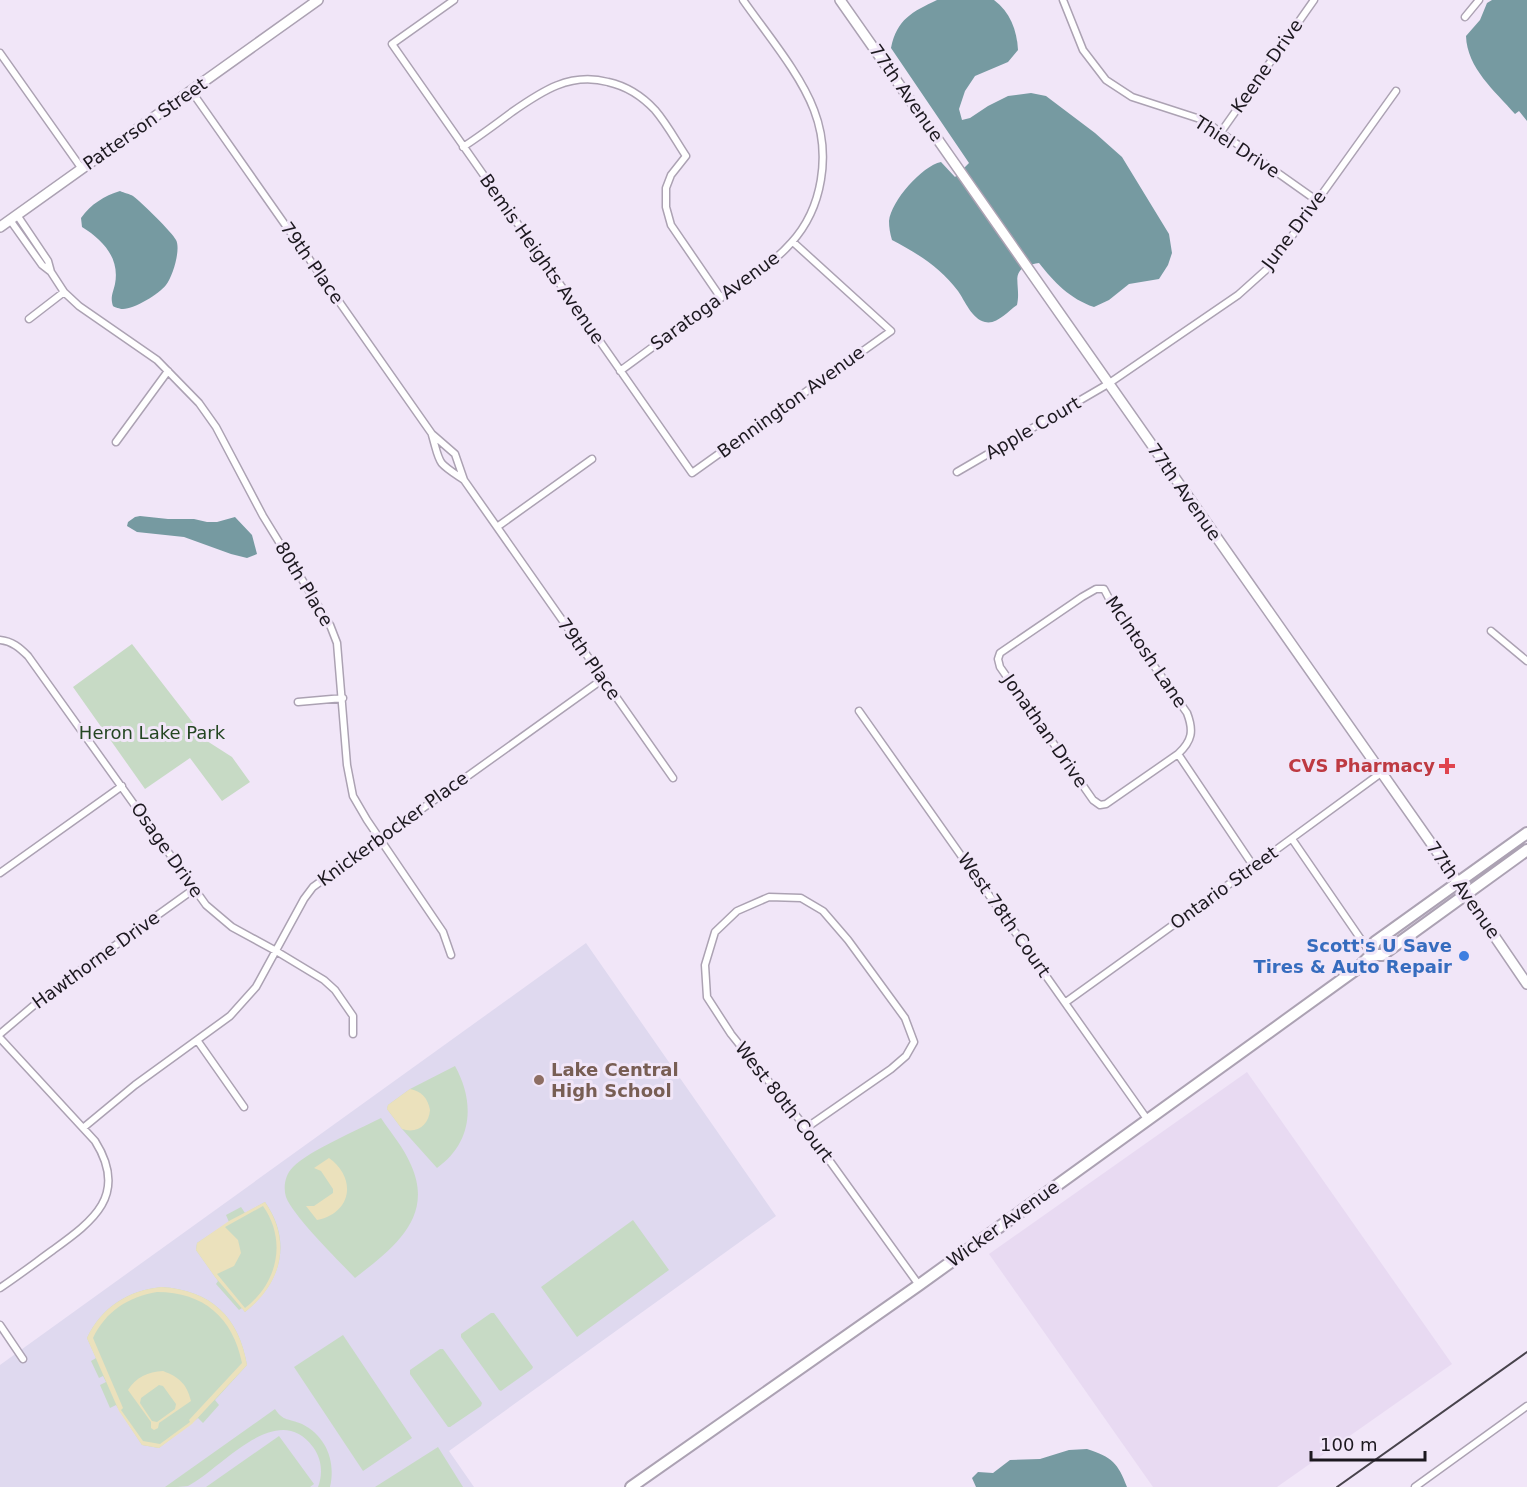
<svg xmlns="http://www.w3.org/2000/svg" width="1527" height="1487" font-family="'DejaVu Sans',sans-serif">
	<rect width="100%" height="100%" fill="#f1e6f8"/>
	<path fill="#e8daf2" d="M1247,1072L1452,1364L1277,1487H1153L989,1254Z"/>
	<path fill="#dfd9ef" d="M586,943L776,1216L449,1451L474,1487H0V1365Z"/>
	<path fill="#c7dac5" d="M132,644L207,741L232,757L250,782L222,801L190,758L145,789L73,687Z
		M455,1066C475,1102 473,1142 437,1168L402,1129L387,1109L388,1105L410,1089Z
		M381,1118C391,1133 404,1148 411,1165C435,1218 392,1249 355,1278C339,1261 293,1216 286,1197C283,1187 285,1175 293,1167C310,1150 358,1130 381,1118Z
		M265,1202C293,1242 281,1283 245,1312L242,1308L239,1310L216,1284L218,1281L196,1250L197,1243L229,1222L226,1215L241,1207L245,1213Z
		M633,1220L669,1270L577,1337L541,1287Z
		M161,1287C211,1290 239,1317 247,1365L215,1400L219,1405L203,1423L198,1418L159,1448L142,1445L116,1405L110,1408L100,1385L106,1382L103,1376L99,1378L91,1361L96,1358L87,1338C102,1307 127,1291 161,1287Z
		M491,1313H494L533,1367L532,1369L501,1391L499,1390L461,1337V1334Z
		M343,1335L412,1438L363,1471L294,1367Z
		M440,1349H443L482,1403L481,1406L450,1427H448L410,1374V1370Z
		M275,1409C284,1422 288,1418 302,1424C326,1436 336,1461 330,1487H318C323,1474 322,1459 313,1447C277,1398 221,1469 188,1486C182,1487 172,1487 165,1487Z
		M279,1436L314,1484L310,1487H206Z
		M438,1447L463,1487H375Z"/>
	<path fill="#ebe1bc" fill-rule="evenodd" d="M410,1089C421,1091 428,1098 430,1110C429,1125 417,1134 402,1129L387,1109L388,1105Z
		M329,1158C357,1178 352,1213 317,1220L306,1206H314L333,1193V1189L321,1171L314,1168Z
		M265,1202C292,1242 282,1283 245,1312L215,1277L196,1250L197,1243L229,1221ZM263,1206C287,1240 278,1283 245,1308L217,1274L234,1266L241,1253L238,1240L225,1227Z
		M161,1287C211,1290 239,1317 247,1365L192,1424L159,1448L142,1445L119,1411L87,1338C102,1307 127,1291 161,1287ZM157,1292C204,1292 233,1318 242,1363L189,1420L190,1422L160,1444L143,1441L121,1410L123,1408L93,1338C106,1311 128,1297 157,1292Z
		M163,1371C179,1377 187,1384 191,1401L159,1423L158,1428L154,1430L151,1428V1422L128,1390C136,1377 148,1372 163,1371ZM159,1385L163,1386L176,1404L175,1409L157,1422L152,1421L140,1403L141,1398Z"/>
	<path fill="#769aa1" d="M937,0H994C1010,12 1017,30 1018,50L1008,62L975,76L965,91L959,109L962,120L970,118L988,106L1008,96L1031,93L1046,96L1095,133L1122,157L1169,234L1172,253L1168,265L1159,279L1129,284L1109,300L1094,307C1070,299 1054,282 1039,263C1006,268 1022,283 1017,305C1008,311 997,325 985,322C972,319 965,301 958,291C941,268 917,253 892,240C890,234 889,227 889,221C891,201 922,166 941,162L955,177L969,163L891,48C897,19 912,12 937,0Z
		M1492,0H1527V121L1519,111L1515,114C1495,91 1467,68 1466,36L1480,20L1487,3Z
		M120,191C124,193 130,194 133,196C140,201 173,233 176,240C181,249 173,276 166,285C159,294 133,310 122,309C121,309 114,307 113,306C110,297 113,293 115,284C120,258 103,240 82,227L81,218C91,204 104,196 120,191Z
		M140,516L168,519H194L207,522H217L235,517L252,535L257,554L247,558L231,554L184,537L137,532L127,526L128,522L135,517Z
		M1087,1449C1112,1457 1118,1463 1127,1487H976L972,1478L978,1472L993,1473L1010,1460L1040,1459L1069,1450Z"/>
	<g fill="none" stroke-linecap="round" stroke-linejoin="round">
		<g stroke="#aca2b3" stroke-width="9">
			<path id="street" d="M454,0L392,44L692,473L891,331L793,242
				M1063,0L1083,50L1106,80L1132,97L1203,120L1316,200
				M1465,17L1479,0
				M0,53L82,169
				M192,92L432,434L455,454L464,480L673,778
				M1221,132L1314,0
				M463,147C480,136 496,124 512,112C542,91 570,72 608,82C626,86 642,96 655,110C667,124 676,141 686,156L671,175L666,188V207L671,225L721,298
				M17,215L48,261L51,272
				M10,220L42,265L51,272L64,292L79,306L157,360L199,403L216,427L263,516L330,625L337,643L347,765L353,796L367,820L443,932L451,955
				M29,319L64,292
				M620,371C653,347 686,322 719,299C744,281 771,266 791,243C823,208 831,154 814,110C800,73 766,33 743,0
				M432,435C441,466 436,461 464,480
				M116,442L168,371
				M957,472L1108,384L1238,295L1267,269L1279,254L1396,91
				M497,527L592,459
				M1491,631L1527,661
				M0,640C12,641 20,648 28,656L206,905L232,927L276,951L324,980L335,990L353,1016V1034
				M298,702L343,698
				M859,711L1147,1119
				M1178,754L1106,804L1100,805L1093,800L1000,667L998,659L1000,653L1082,597L1096,589H1104L1115,610L1187,713C1194,731 1192,741 1178,754L1254,867
				M1292,839L1371,954
				M0,873L122,786
				M1066,1002L1187,915L1381,773
				M0,1034L46,995L194,889
				M0,1038L95,1141C129,1195 93,1221 53,1250C35,1263 18,1276 0,1288
				M197,1040L244,1107
				M83,1128L135,1085L230,1016L256,987L304,899L313,887L603,679
				M806,1128L891,1069L906,1056L914,1042L905,1018L848,940L823,911L801,898L769,897L737,911L715,932L705,965L707,997L731,1034L806,1128L919,1285
				M0,1325L23,1359
				M1415,1487L1527,1406"/>
		</g>
		<g stroke="#aca2b3" stroke-width="12">
			<path id="secondary" d="M840,0L1433,846L1527,984
				M0,227L318,0"/>
		</g>
		<g stroke="#aca2b3" stroke-width="14">
			<path id="highway" d="M1371,955H1382L1527,850
				M631,1487L919,1285L1358,968L1371,955L1375,942L1527,833"/>
		</g>
		<use href="#street" stroke="#fff" stroke-width="6"/>
		<use href="#secondary" stroke="#fff" stroke-width="9"/>
		<use href="#highway" stroke="#fff" stroke-width="10"/>
		<path stroke="#48434c" stroke-width="2" d="M1337,1487L1527,1352"/>
	</g>
	<path fill="#e0444e" stroke="#f1e6f8" stroke-width="2" d="M1444 757h6v6h6v6h-6v6h-6v-6h-6v-6h6z"/>
	<circle fill="#3f7fe0" stroke="#f1e6f8" stroke-width="2" cx="1464" cy="956" r="6"/>
	<circle fill="#8d6e63" stroke="#f1e6f8" stroke-width="2" cx="539" cy="1080" r="6"/>
	<g text-anchor="middle" stroke-width="6" stroke-linejoin="round" paint-order="stroke">
		<g font-size="18" fill="#1c181f" stroke="#f1e6f8">
			<text transform="translate(1267 66) rotate(-55)" y="6">Keene Drive</text>
			<text transform="translate(906 93) rotate(55)" y="6">77th Avenue</text>
			<text transform="translate(145 124) rotate(-35)" y="6">Patterson Street</text>
			<text transform="translate(1237 147) rotate(33)" y="6">Thiel Drive</text>
			<text transform="translate(1294 230) rotate(-53)" y="6">June Drive</text>
			<text transform="translate(542 259) rotate(55)" y="6">Bemis Heights Avenue</text>
			<text transform="translate(312 263) rotate(55)" y="6">79th Place</text>
			<text transform="translate(715 301) rotate(-36)" y="6">Saratoga Avenue</text>
			<text transform="translate(791 402) rotate(-36)" y="6">Bennington Avenue</text>
			<text transform="translate(1033 428) rotate(-30)" y="6">Apple Court</text>
			<text transform="translate(1184 492) rotate(55)" y="6">77th Avenue</text>
			<text transform="translate(304 584) rotate(59)" y="6">80th Place</text>
			<text transform="translate(1146 652) rotate(56)" y="6">Mclntosh Lane</text>
			<text transform="translate(589 659) rotate(55)" y="6">79th Place</text>
			<text transform="translate(1045 731) rotate(55)" y="6">Jonathan Drive</text>
			<text transform="translate(393 829) rotate(-36)" y="6">Knickerbocker Place</text>
			<text transform="translate(167 850) rotate(55)" y="6">Osage Drive</text>
			<text transform="translate(1224 888) rotate(-36)" y="6">Ontario Street</text>
			<text transform="translate(1463 890) rotate(55)" y="6">77th Avenue</text>
			<text transform="translate(1004 915) rotate(55)" y="6">West 78th Court</text>
			<text transform="translate(96 960) rotate(-36)" y="6">Hawthorne Drive</text>
			<text transform="translate(784 1102) rotate(52)" y="6">West 80th Court</text>
			<text transform="translate(1003 1224) rotate(-36)" y="6">Wicker Avenue</text>
		</g>
		<g font-size="18" fill="#244622" stroke="#f1e6f8">
			<text x="152" y="739">Heron Lake Park</text>
		</g>
		<g font-size="18" font-weight="bold" fill="#be3a42" stroke="#f1e6f8" text-anchor="end">
			<text x="1435" y="772">CVS Pharmacy</text>
		</g>
		<g font-size="18" font-weight="bold" fill="#366cbe" stroke="#f1e6f8" text-anchor="end">
			<text x="1452" y="952">Scott's U Save<tspan x="1452" dy="21">Tires &amp; Auto Repair</tspan></text>
		</g>
		<g font-size="18" font-weight="bold" fill="#785e54" stroke="#f1e6f8" text-anchor="start">
			<text x="551" y="1076">Lake Central<tspan x="551" dy="21">High School</tspan></text>
		</g>
	</g>
	<path d="M1311 1451v9h114v-9" fill="none" stroke="#1c181f" stroke-width="3"/>
	<text x="1320" y="1451" font-size="18" fill="#1c181f" stroke="#f1e6f8" stroke-width="4.5" paint-order="stroke">100 m</text>
</svg>
